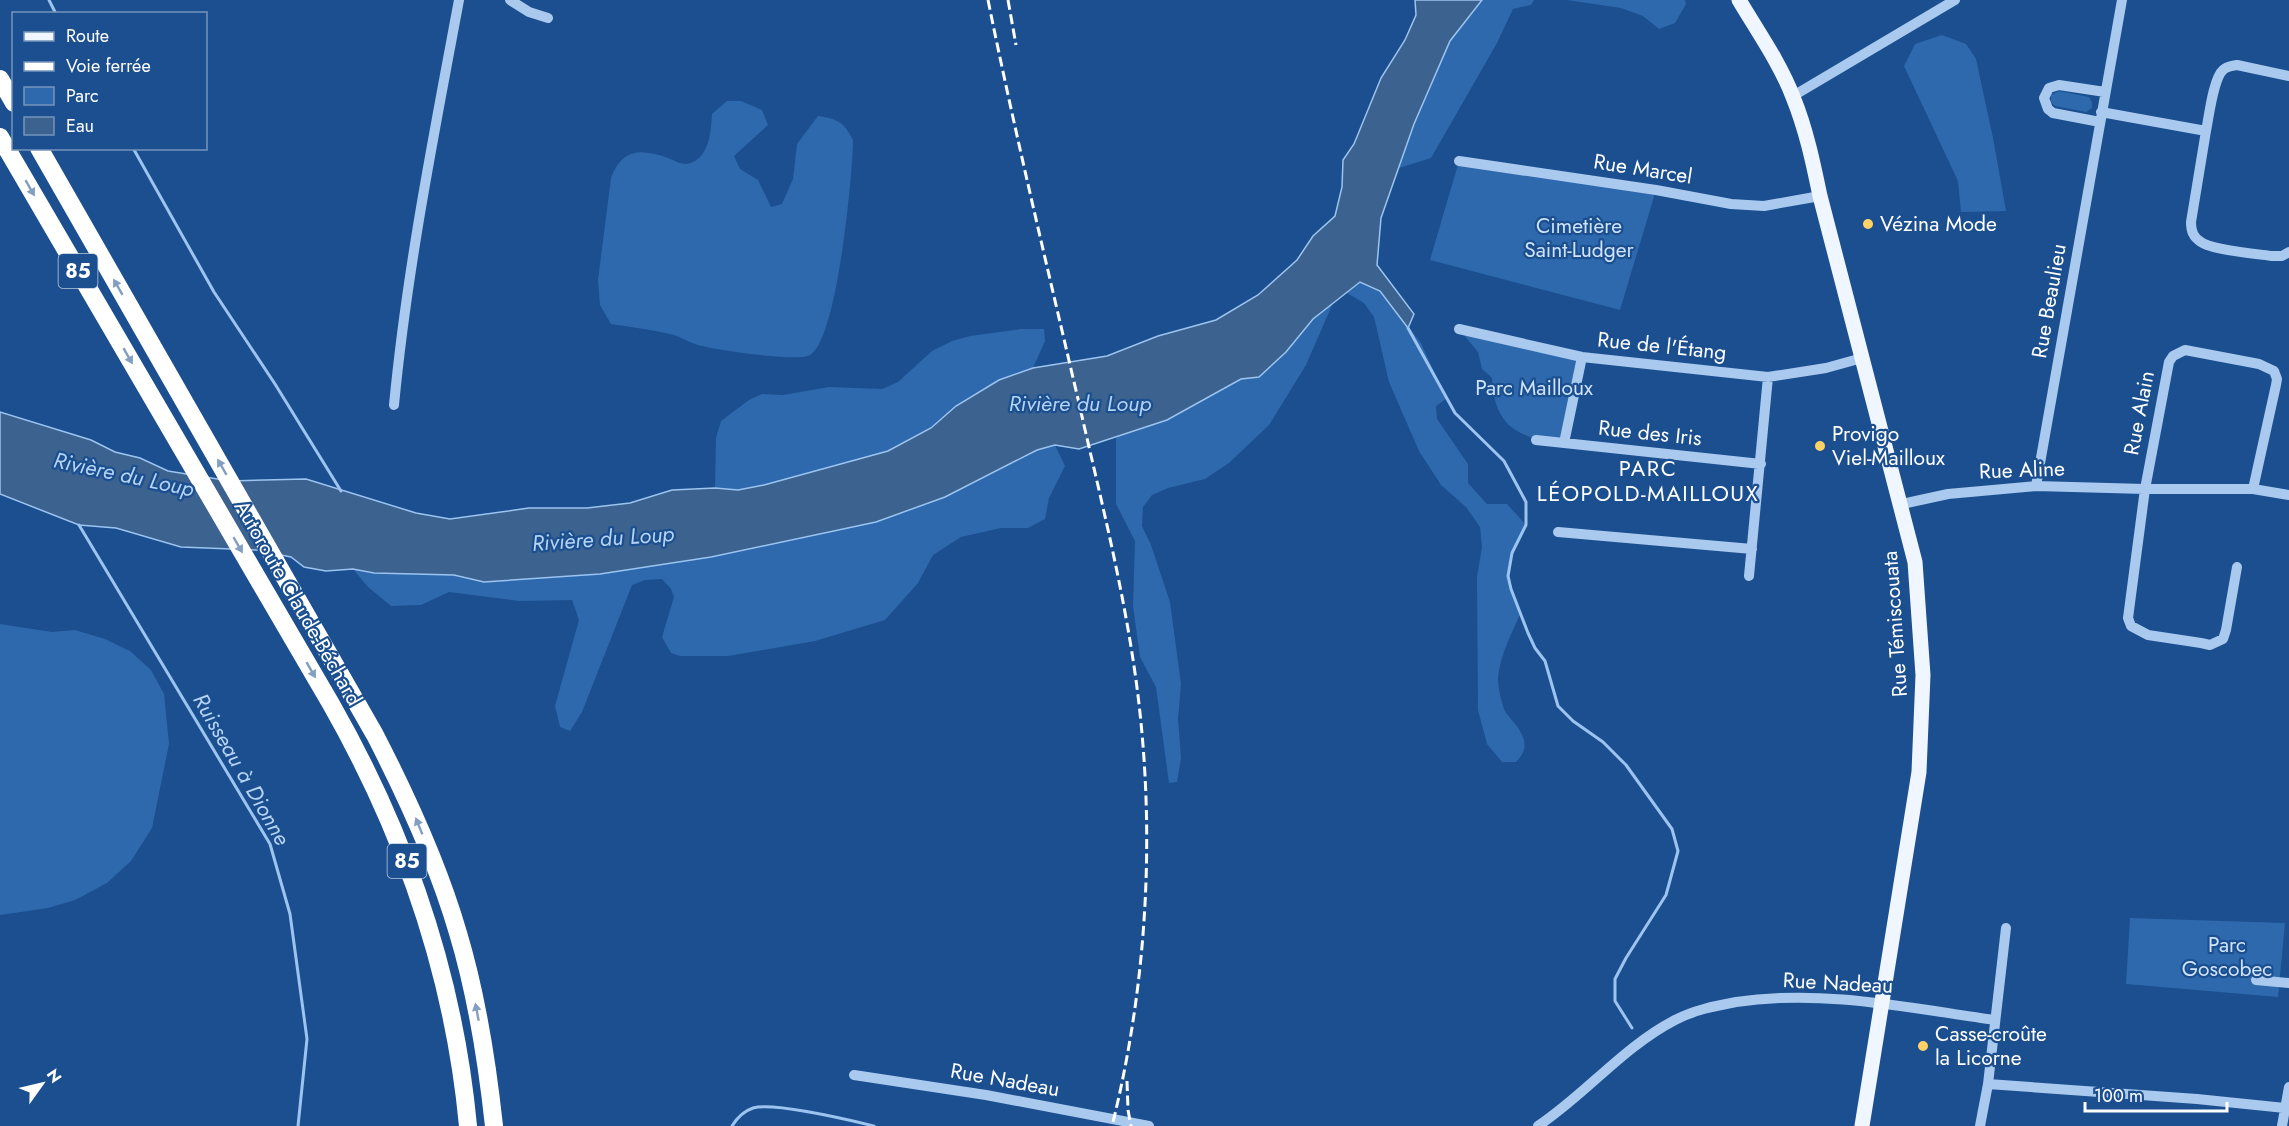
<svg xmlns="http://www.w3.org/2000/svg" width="2289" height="1126" font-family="Jost,sans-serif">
	<rect width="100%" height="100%" fill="#1b4f8f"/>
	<path fill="#2e69ad" d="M1482,0H1534L1531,5L1513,9L1497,43L1431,158L1399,168L1414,124L1450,41Z
		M1567,0H1685L1686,4L1675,23L1659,29L1643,16L1621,8Z
		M1942,35L1966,44L1976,59L1993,138L2006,211L1961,212L1958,181L1904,66L1915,44Z
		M2059,91L2089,97L2092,102V108L2086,112L2055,106L2051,102V95Z
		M727,101H741L762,110L768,125L734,156L740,169L758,180L771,207L782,204L793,179L797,144L818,116C838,119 844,122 853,140C853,171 837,347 808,356C793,361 712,350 695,344C688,342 681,337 674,335C653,330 631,327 611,324L600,305L598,280L611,178C622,149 640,148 668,158C673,160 680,164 686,164C709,161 711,132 712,114Z
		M1459,161L1656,190L1620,310L1430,260Z
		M1360,282L1380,291L1421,343L1446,399L1436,406L1437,419L1468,464V483L1487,504H1507L1526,525C1507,563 1504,573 1521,612C1512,633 1500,655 1498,678C1498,687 1502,708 1507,714C1520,730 1534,744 1516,762H1502L1487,744L1478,710L1477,577L1482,547L1480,527L1466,507L1441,485L1419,451L1389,382L1374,317L1364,303L1347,293Z
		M1333,303L1306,365L1269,425L1229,463L1205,479L1168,488L1152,495L1143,507L1142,526L1151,545L1170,602L1181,684L1178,719L1181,758L1177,782L1169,783L1156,687L1140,657L1133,606L1135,541L1116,504V437L1167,420L1241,379L1259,377L1286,352L1313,319Z
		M1021,329H1044L1045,341L1033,368L999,380L956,406L931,428L888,451L764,485L738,490L715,488L716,438L721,421L749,400L762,394L783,395L829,387L882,389L898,382L932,351L952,341L970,336Z
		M1459,329L1582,357L1564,443C1519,439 1494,427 1492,378L1482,369L1478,352Z
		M1055,445L1065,466L1049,498L1045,519L1028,528H1001L961,537L933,555L918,583L885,620L815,641L728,656H680L671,653L662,637L674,597L671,589L662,579L645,580L632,585L582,712L570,731L560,727L555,706L579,620L572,600L519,601L449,592L421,605L391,606L368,587L353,569L374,573L454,575L484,582L600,574L711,557L876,522L945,497L1037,450Z
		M0,624L52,632L75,630L105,639L130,651L151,670L164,694L169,744L152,828L131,861L107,883L75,900L48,908L0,915Z
		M2130,918L2285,923L2278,997L2126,984Z"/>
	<path fill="#3c6290" stroke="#9cc4f0" stroke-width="1.5" d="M1415,0H1482L1450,41L1414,124L1381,218L1377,265L1414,314L1408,328L1380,291L1360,282L1313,319L1286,352L1259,377L1241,379L1167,420L1079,449L1055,445L1037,450L945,497L876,522L711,557L600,574L484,582L454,575L374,573L353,569L326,571L304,567L291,557L256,550L181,547L116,528L79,525L0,494V412L91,440L115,452L140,458L168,471L230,481L306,479L416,513L450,519L529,508H587L630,503L672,490L715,488L738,490L764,485L888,451L931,428L956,406L999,380L1033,368L1107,356L1158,336L1216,320L1258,295L1297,260L1313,236L1335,216L1342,187L1343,160L1354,144L1381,78L1405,40L1416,15Z"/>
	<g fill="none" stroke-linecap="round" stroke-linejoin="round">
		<path stroke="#9cc4f0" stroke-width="3" d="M49,0L56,14
			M133,148L214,292L275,384L341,491
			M1408,328L1455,413L1504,461L1526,502V525L1512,553L1508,576L1511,589L1528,633L1535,648L1545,661L1558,706L1573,721L1603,742L1626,765L1672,829L1678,851L1666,895L1626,958L1615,979V1001L1632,1028
			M79,525L270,844L290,914L307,1039L298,1126
			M732,1126C737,1118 744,1111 753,1108C775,1102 849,1120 874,1126"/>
		<path stroke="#a9c9ee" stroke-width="10" d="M510,0L529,12L548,18
			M1793,96L1955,0
			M2101,112L2206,131L2191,222C2191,231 2193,237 2201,242C2212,250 2257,254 2272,256H2282L2289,252
			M2100,122L2053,113L2048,109L2044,98L2049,88L2059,85L2105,92
			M2206,131C2209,117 2213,79 2223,70C2227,66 2232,66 2237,65L2289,76
			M1459,161L1656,190L1731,204L1764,206L1820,196
			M1459,329L1582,357L1768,377L1826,368L1862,358
			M394,405C407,269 434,134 459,0
			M1536,440L1761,464
			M1564,443L1582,357
			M2036,486L2122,0
			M2253,489L2276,385L2277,379L2274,371L2259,364L2185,350L2173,356L2169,362L2145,489H2253L2289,495
			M1902,504L1948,494L2036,486L2145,489L2128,618L2131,626L2148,635L2201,643L2210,645L2223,639L2226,630L2237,567
			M1558,532L1752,549
			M1749,576L1768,377
			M2256,980L2289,983
			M854,1075L986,1095L1149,1126
			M1988,1084L2197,1099L2285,1108
			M1538,1126C1586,1094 1623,1047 1675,1020C1694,1010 1715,1006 1736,1002C1823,989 1909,1008 1995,1020
			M1980,1126L1988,1084L2006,928
			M2282,1126L2289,1087"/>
		<path stroke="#f0f6ff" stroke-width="15" d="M1739,0C1758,32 1780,63 1793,97C1806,129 1813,162 1820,196L1915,562L1923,675L1919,772L1862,1126"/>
		<path stroke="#fff" stroke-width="18" d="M0,79L14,103
			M0,137L331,704C405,834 454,976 468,1126
			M39,148L375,735C408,799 438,864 458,933C477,996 487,1061 494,1126"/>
		<path stroke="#fff" stroke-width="3" stroke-dasharray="10 4.5" stroke-linecap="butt" d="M988,0C1015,133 1047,266 1078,399C1099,492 1123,585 1136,680C1156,827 1148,982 1112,1126
			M1008,0L1016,45
			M1127,1081L1128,1110L1131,1126"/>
	</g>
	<defs><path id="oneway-solid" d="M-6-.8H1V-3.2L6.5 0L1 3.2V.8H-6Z" transform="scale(1.5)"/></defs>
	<g fill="#829ec1">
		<use href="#oneway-solid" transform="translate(30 188) rotate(60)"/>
		<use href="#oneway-solid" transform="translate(118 287) rotate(-120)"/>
		<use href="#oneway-solid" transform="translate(128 356) rotate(60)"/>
		<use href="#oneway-solid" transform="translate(222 467) rotate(-120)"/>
		<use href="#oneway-solid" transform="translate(238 545) rotate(60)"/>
		<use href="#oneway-solid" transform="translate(311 670) rotate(60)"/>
		<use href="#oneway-solid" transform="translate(419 826) rotate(-112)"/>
		<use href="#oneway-solid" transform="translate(477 1012) rotate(-101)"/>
	</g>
	<g fill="#ffd166" stroke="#1b4f8f" stroke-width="2">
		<circle cx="1868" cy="224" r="6"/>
		<circle cx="1820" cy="446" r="6"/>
		<circle cx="1923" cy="1046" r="6"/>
	</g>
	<g text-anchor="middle" stroke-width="4.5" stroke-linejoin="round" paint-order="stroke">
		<g fill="#1b4f8f" stroke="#bbcadd" stroke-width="1.5">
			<rect x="58.5" y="254" width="39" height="34" rx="4.5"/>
			<rect x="387.5" y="844" width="39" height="34" rx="4.5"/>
		</g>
		<g font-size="20" font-weight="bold" fill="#fff">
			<text x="78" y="278">85</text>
			<text x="407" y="868">85</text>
		</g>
		<g font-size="21" fill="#fff" stroke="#1b4f8f">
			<text transform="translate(1643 169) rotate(9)" y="7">Rue Marcel</text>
			<text transform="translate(2049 301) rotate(-80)" y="7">Rue Beaulieu</text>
			<text transform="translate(1662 346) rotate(6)" y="7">Rue de l'Étang</text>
			<text transform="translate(2139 413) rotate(-79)" y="7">Rue Alain</text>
			<text transform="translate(1650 433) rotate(6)" y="7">Rue des Iris</text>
			<text transform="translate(2022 470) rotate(-2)" y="7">Rue Aline</text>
			<text transform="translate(298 603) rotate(60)" y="7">Autoroute Claude-Béchard</text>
			<text transform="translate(1895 624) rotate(-94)" y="7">Rue Témiscouata</text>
			<text transform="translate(1838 983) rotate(3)" y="7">Rue Nadeau</text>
			<text transform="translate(1005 1080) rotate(10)" y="7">Rue Nadeau</text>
		</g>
		<g font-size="21" fill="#fff" stroke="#1b4f8f" text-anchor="start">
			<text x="1880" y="231">Vézina Mode</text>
			<text x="1832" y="441">Provigo<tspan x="1832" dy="24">Viel-Mailloux</tspan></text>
			<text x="1935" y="1041">Casse-croûte<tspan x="1935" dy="24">la Licorne</tspan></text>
		</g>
		<g font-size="21" fill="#cfe3fa" stroke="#1b4f8f">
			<text x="1579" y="233">Cimetière<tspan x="1579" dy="24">Saint-Ludger</tspan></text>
			<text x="1534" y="395">Parc Mailloux</text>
			<text x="2227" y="952">Parc<tspan x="2227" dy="24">Goscobec</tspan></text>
		</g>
		<g font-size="22" font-style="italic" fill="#b5d3f5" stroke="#1b4f8f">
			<text x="1080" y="411">Rivière du Loup</text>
			<text transform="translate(124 474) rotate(12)" y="8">Rivière du Loup</text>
			<text transform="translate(603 538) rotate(-4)" y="8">Rivière du Loup</text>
			<text transform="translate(242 769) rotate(60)" y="8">Ruisseau à Dionne</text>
		</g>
		<g font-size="22" letter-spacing="1.5" fill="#fff" stroke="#1b4f8f">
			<text x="1648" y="476">PARC<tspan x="1648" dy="25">LÉOPOLD-MAILLOUX</tspan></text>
		</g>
	</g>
	<rect x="12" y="12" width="195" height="138" fill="#1b4f8f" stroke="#7695bc" stroke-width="1.5"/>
	<rect x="24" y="32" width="30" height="9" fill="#f0f6ff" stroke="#7695bc" stroke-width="1.5"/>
	<text x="66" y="42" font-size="18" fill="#ffffff">Route</text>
	<rect x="24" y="62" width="30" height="9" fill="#ffffff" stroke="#7695bc" stroke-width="1.5"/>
	<text x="66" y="72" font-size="18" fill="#ffffff">Voie ferrée</text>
	<rect x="24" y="87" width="30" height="18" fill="#2e69ad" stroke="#7695bc" stroke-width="1.5"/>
	<text x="66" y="102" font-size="18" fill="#ffffff">Parc</text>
	<rect x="24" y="117" width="30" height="18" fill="#3c6290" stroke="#7695bc" stroke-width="1.5"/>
	<text x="66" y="132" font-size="18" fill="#ffffff">Eau</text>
	<g transform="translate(42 1084) rotate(56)" stroke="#1b4f8f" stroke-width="4.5" paint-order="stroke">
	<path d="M0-4.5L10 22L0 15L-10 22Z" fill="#ffffff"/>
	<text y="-9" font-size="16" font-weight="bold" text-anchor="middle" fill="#ffffff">N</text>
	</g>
	<path d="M2085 1102v9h142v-9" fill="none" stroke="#ffffff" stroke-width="3"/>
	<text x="2094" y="1102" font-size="18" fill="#ffffff" stroke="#1b4f8f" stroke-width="4.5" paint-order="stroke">100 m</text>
</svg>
